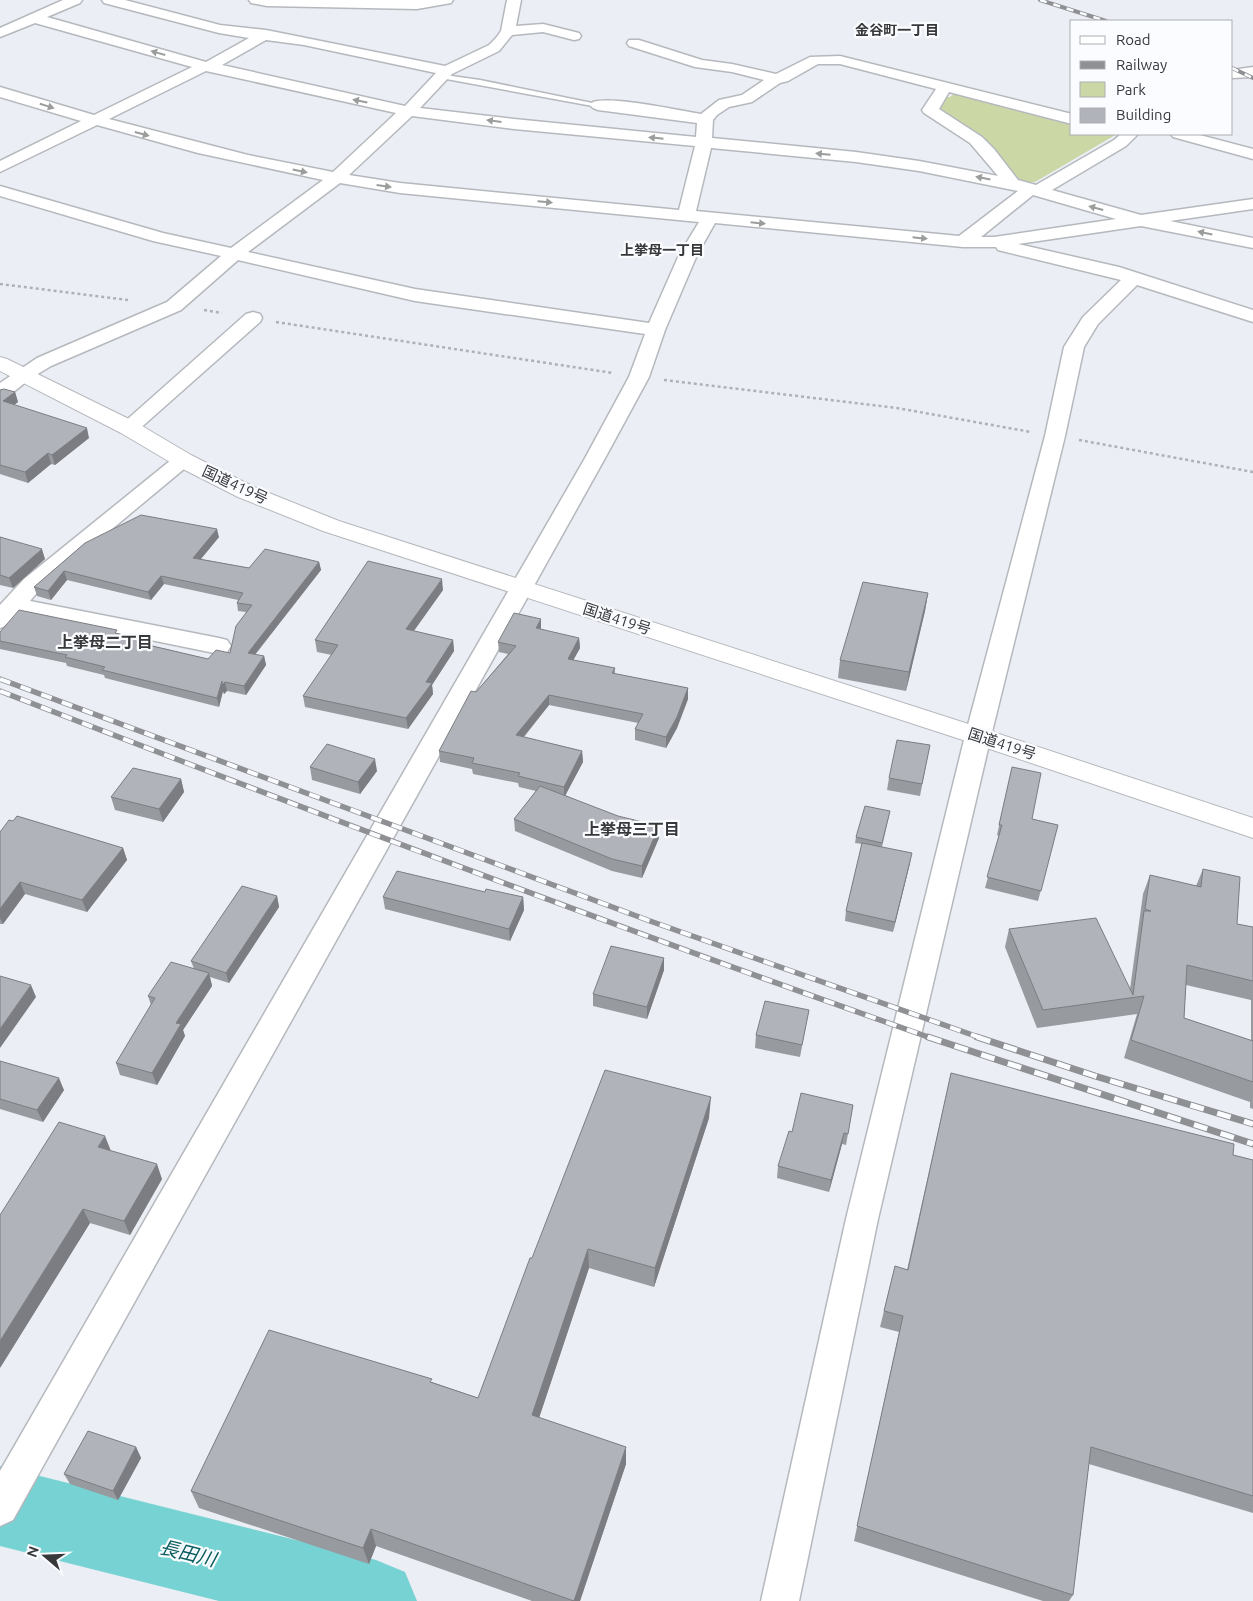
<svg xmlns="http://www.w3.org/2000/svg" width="1253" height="1601" font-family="Ubuntu,'Noto Sans JP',sans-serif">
	<rect width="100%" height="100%" fill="#ebeef4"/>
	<path fill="#ccd7a6" d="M955,93L1072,122V134H1117L1035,182H1023L933,111L945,97H950Z"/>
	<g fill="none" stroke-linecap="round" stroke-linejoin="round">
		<path fill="#76d2d3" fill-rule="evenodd" d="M0,1466L376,1560L405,1572L417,1601H219L0,1546Z"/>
		<g stroke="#b5b8bd" stroke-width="3">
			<path id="lane" d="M438,74L480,80L602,105L598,107L441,78H438Z"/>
		</g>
		<g stroke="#b5b8bd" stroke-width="3">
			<path id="street" d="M63,0H82L80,3L47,17L206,62L249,38L219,33L104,3L102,0H125L220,25L266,30L445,66L489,45L496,38L501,31L507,0H521L516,26L543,24L579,33L581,36L579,39L574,40L543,32L512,35L499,51L452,74L420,108L514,119L696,137L697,123L598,110L593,108L590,105L593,102C614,96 676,110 701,114L719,100L742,95L764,80L732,72L695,67L629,46L627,43L629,40H639L702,60L732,64L776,74L810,57L840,56L1072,114V124L949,92L939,109L982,137L994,149L1018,180L1036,185L1114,140L1121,134H1138L1126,146L1052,190L1141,215L1253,199V209L1170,221L1253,238V248L1141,226L1018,244L1119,267L1253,310V322L1137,285L1098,324L1084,347L1065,436L991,736L878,1219L799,1601H761L846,1219L965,736L1045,436L1064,347L1083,317L1121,280L998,250L996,247H963L715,223L697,255L665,330L649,377L604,460L13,1520L0,1526V1471L584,460L629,377L645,334L415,301L238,260L181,310L51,366L31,378L7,397L0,399V383L37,358L167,302L221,256L153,241L0,196V186L163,233L231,248L323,180L198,153L97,125L0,172V161L81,121L0,97V87L94,115L192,67L35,23L0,37V28ZM266,40L304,45L436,73L405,106L222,65ZM818,64H840L936,89L922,110L924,113L970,143L998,176L919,161L856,152L712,138L713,120L717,115L729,107L752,102L780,83L788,81ZM206,71L396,113L333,172L248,155L109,119ZM412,116L514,129L695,146L679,210L400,183L349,175ZM711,148L856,162L919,171L1018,191L959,236L696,211ZM340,183L400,193L699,222L679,255L649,323L415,289L248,252ZM1033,195L1116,219L994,237H981Z
				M249,0H453L451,3L417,9L267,6L251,3Z
				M1253,67V77L1232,78V70Z
				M1171,134H1196L1253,149V159L1173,137Z
				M253,312L260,314L262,318L260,322L136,432L129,434L122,432L119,428L122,424L246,314Z
				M183,454L190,456L193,460L190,464L40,589L30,601L219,638L227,640L231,646L227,652L219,654L19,613L8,625L0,628V605L24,579L176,456Z"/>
		</g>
		<g stroke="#b5b8bd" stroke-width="2">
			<path id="highway" d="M0,357L7,359L137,423L191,455L254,487L339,521L987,730L1253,818V838L969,742L323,531L238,497L175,465L121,433L0,371Z"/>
		</g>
		<path stroke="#aeb1b5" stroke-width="2.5" stroke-dasharray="3 3" stroke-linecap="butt" d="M0,284L128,300
			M204,310L222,313
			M276,322L613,373
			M664,380L897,408L1031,432
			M1079,440L1253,472"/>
		<use href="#lane" fill="#fff" fill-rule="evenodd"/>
		<use href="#street" fill="#fff" fill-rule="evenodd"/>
		<use href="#highway" fill="#fff" fill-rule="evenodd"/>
		<g stroke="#8e9094" stroke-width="4">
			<path id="rail-far2" d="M1040,0L1106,21
				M1232,68L1253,78"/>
		</g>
		<g stroke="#8e9094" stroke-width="5.5">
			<path id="rail-far1" d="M0,679L650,921L981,1038
				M0,691C309,811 618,928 931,1038"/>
		</g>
		<g stroke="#8e9094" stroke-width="7">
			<path id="rail" d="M928,1037L1253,1144
				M977,1037L1095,1076L1253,1124"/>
		</g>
		<use href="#rail-far2" stroke="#fafcff" stroke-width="2.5" stroke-dasharray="7" stroke-linecap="butt"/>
		<use href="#rail-far1" stroke="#fafcff" stroke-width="4" stroke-dasharray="11" stroke-linecap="butt"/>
		<use href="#rail" stroke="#fafcff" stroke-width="5" stroke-dasharray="14" stroke-linecap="butt"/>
	</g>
	<path fill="#979a9f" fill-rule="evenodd" d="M0,390L15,392L18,402L14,405L89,438L55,465L51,464L28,483L0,474Z
		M0,537L45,559L13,588L0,585Z
		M219,537L201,559L249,568L319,562L321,570L255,655L264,656L266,665L246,695L227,691L224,694L223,691L219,707L105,678L104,675L67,666L66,663L0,649V632L118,634L151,641L153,646L208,659L230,653L246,612L238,611L237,603L238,600L164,584L151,600L67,580L51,600L37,596L34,587L85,543Z
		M443,590L414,631L453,640L454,651L432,685L433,694L408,729L305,707L303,696L332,655L317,652L315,640Z
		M928,593L925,611L906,691L838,678L840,660Z
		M579,638L580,648L573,660L615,668V674L688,688V699L677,728L666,748L635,740V729L638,723L549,705L524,737L582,751L583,762L565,795L659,838L642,878L612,871L515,831L514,819L536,791L519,787L518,783L473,774L472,769L440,762L439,751L476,692L508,654L499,652L498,642Z
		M930,745L920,796L887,790L889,778Z
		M310,767L377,771L360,794L312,780Z
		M1012,767L1032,819L1058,825L1038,901L985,888L999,836L997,835Z
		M181,779L184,792L163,822L115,810L111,797Z
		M890,811L882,847L910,863L893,932L845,921L846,911L862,844L855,843L856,837Z
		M0,832L123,848L127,860L87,912L25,894L3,924H0Z
		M1203,869L1237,924L1253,927V1109L1250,1108V1102L1124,1058L1137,1014L1037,1028L1005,947L1009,929L1130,989L1143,894L1150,875L1196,886ZM1186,985L1251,1000V1041L1184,1018Z
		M485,892L523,897L524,910L510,941L385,909L383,897Z
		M277,896L279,907L229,983L210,977L212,986L183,1030L185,1036L157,1085L120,1075L116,1063L151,1005L148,996L194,969L191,961Z
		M664,958V970L647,1019L593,1006V994Z
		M809,1010L800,1057L755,1048L756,1035Z
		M0,1061L64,1090L43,1122L0,1109Z
		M951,1073L1233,1155L1253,1160V1513L1089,1464L1073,1595L1069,1601H1043L854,1541L899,1332L880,1327L895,1266L907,1270Z
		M853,1105L846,1145L842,1144L829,1192L777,1178L778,1166L792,1132Z
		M709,1118L654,1287L589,1268L539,1418L626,1447V1464L580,1601H532L376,1546L369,1564L199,1508L191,1491L432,1382L478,1398L532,1258Z
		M111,1151L162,1179L130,1235L90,1223L0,1368Z
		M136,1447L141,1458L118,1500L70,1484L64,1474Z"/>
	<path fill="#7b7d82" d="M15,392L18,402L6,411L3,401Z
		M87,428L89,438L55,465L52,455Z
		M48,453L51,464L28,483L25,472Z
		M217,529L219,537L195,566L193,558Z
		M42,549L45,559L13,588L9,578Z
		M319,562L321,570L249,662L248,653Z
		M64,571L67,580L51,600L48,591Z
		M161,576L164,584L151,600L148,592Z
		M442,579L443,590L407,640L406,629Z
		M928,593L925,611L906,691L909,672Z
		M541,619V629L536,628Z
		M579,638L580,648L568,670V659Z
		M453,640L454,651L432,685L433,694L408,729L406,718L426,682Z
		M264,656L266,665L246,695L244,686Z
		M222,681L225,682L227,691L224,694L223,691L219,707L217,698Z
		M688,688V699L677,728L666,748V737Z
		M549,695V705L516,746V735Z
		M582,751L583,762L564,798V787Z
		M375,759L377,771L360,794L358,782Z
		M181,779L184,792L163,822L159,809Z
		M659,826V838L642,878V866Z
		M123,848L127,860L87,912L82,900Z
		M912,853L910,863L893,932L895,922Z
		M20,882L25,894L3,924L0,918V909Z
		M277,896L279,907L229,983L226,973Z
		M523,897L524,910L510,941L509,929Z
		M664,958V970L647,1019V1007Z
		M209,973L212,986L183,1030L185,1036L157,1085L152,1073L176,1023Z
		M31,985L36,997L0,1048V1029Z
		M59,1078L64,1090L43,1122L37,1110Z
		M711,1097L709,1118L654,1287L655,1268Z
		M844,1133L842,1144L829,1192L831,1180Z
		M105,1136L111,1151L98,1147Z
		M157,1164L162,1179L130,1235L124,1221Z
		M83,1209L90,1223L0,1368V1341Z
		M588,1249L589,1268L534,1433L532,1415Z
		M136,1447L141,1458L118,1500L113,1491Z
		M626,1447V1464L580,1601H574Z
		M371,1529L376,1546L369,1564L363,1548Z"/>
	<path fill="#b0b3b9" stroke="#7b7d82" d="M4,389L15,392L3,401L87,428L52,455L48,453L25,472L0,465V390Z
		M141,515L217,529L193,558L249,568L265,549L319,562L248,653L264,656L244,686L225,682L222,685V681L217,698L102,670L105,667L65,657L67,655L0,641V632L19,610L117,630L115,633L151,641L148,645L208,659L216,650L230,653L236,626L252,605L237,603L243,593L161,576L148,592L64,571L48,591L34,587L85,543Z
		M0,537L42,549L9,578L0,575Z
		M368,561L442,579L406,629L453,640L426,682L432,683L406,718L303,696L338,645L315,640Z
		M863,582L928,593L909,672L840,660Z
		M514,613L541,619L536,628L579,638L568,659L615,668L612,673L688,688L677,717L666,737L635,729L643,714L549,695L516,735L582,751L564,787L518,776L520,773L472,763L474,758L439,751L471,691L476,692L516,646L498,642Z
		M897,740L930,745L922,784L889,778Z
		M327,744L375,759L358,782L310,767Z
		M1012,767L1041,773L1032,819L1058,825L1041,891L987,877L1002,825H999Z
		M133,768L181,779L159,809L111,797Z
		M540,786L618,816L659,826L642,866L612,859L514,819Z
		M865,806L890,811L882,843L856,837Z
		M17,816L123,848L82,900L20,882L0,909V832L9,820L13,821Z
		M862,843L912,853L895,922L846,911Z
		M1203,869L1240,877L1237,924L1253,927V981L1187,965L1184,1018L1253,1041V1082L1131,1040L1144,996L1043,1010L1009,929L1096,918L1133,995L1144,911H1151L1145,909L1150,875L1201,887Z
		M397,871L485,892L486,889L523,897L509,929L383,897Z
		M242,886L277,896L226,973L191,961Z
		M611,946L664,958L647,1007L593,994Z
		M171,962L209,973L176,1023L181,1024L152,1073L116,1063L155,998L148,996Z
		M0,976L31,985L0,1029Z
		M765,1001L809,1010L802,1045L756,1035Z
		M0,1061L59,1078L37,1110L0,1099Z
		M605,1070L711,1097L655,1268L588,1249L532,1415L626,1447L574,1601L371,1529L363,1548L191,1491L269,1330L432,1379L430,1382L478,1398L530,1258H532Z
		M951,1073L1234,1144L1233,1155L1253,1160V1496L1091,1447L1073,1595L857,1526L903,1316L884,1311L895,1266L908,1270Z
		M801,1093L853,1105L848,1134L844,1133L831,1180L778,1166L789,1131L792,1132Z
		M59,1122L105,1136L98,1147L157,1164L124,1221L83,1209L0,1341V1215Z
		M88,1431L136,1447L113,1491L64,1474Z"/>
	<defs><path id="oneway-solid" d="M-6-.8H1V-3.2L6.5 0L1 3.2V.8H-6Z" transform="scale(1.25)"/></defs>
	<g fill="#9b9c9c">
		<use href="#oneway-solid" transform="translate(158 53) rotate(-164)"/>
		<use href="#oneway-solid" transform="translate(360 101) rotate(-169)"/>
		<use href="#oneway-solid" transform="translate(47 106) rotate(17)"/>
		<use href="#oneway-solid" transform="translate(494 121) rotate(-173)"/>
		<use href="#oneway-solid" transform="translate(142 134) rotate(15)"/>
		<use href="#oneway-solid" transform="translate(656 138) rotate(-174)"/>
		<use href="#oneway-solid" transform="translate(823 154) rotate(-175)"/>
		<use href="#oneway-solid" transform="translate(300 171) rotate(12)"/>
		<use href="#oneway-solid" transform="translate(983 178) rotate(-169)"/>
		<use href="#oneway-solid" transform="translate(384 186) rotate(8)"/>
		<use href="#oneway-solid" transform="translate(545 202) rotate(5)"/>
		<use href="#oneway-solid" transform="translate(1096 208) rotate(-165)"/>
		<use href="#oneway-solid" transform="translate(758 223) rotate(6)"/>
		<use href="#oneway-solid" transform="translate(1205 233) rotate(-168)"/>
		<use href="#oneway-solid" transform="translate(920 238) rotate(6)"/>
	</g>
	<g text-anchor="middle" stroke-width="4.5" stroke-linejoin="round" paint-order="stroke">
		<g font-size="14" font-weight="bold" fill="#37383a" stroke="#fafcff">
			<text x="897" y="35">金谷町一丁目</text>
			<text x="662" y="255">上挙母一丁目</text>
		</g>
		<g font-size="15" fill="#37383a" stroke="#fafcff">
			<text transform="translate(235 485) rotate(25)" y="5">国道419号</text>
			<text transform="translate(617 619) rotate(18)" y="5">国道419号</text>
			<text transform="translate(1002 744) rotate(18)" y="5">国道419号</text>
		</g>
		<g font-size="16" font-weight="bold" fill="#37383a" stroke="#fafcff">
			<text x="105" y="648">上挙母二丁目</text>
			<text x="632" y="835">上挙母三丁目</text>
		</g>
		<g font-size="19" font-style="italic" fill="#0a5c5e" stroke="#fafcff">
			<text transform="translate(188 1553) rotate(14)" y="7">長田川</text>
		</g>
	</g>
	<rect x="1070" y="20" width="162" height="115" fill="#fafcff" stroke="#acaeb0"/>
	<rect x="1080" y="36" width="25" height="8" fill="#ffffff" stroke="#acaeb0"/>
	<text x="1116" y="45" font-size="15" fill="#37383a">Road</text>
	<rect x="1080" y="61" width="25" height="8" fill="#8e9094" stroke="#acaeb0"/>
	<text x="1116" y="70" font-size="15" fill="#37383a">Railway</text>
	<rect x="1080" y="82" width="25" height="15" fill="#ccd7a6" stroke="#acaeb0"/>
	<text x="1116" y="95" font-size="15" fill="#37383a">Park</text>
	<rect x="1080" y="108" width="25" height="15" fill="#b0b3b9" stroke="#acaeb0"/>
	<text x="1116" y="120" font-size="15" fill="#37383a">Building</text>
	<g transform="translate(45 1556) rotate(289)" stroke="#fafcff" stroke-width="4" paint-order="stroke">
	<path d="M0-4L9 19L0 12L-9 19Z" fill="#37383a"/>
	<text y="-8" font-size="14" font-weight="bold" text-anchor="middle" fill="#37383a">N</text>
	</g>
</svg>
